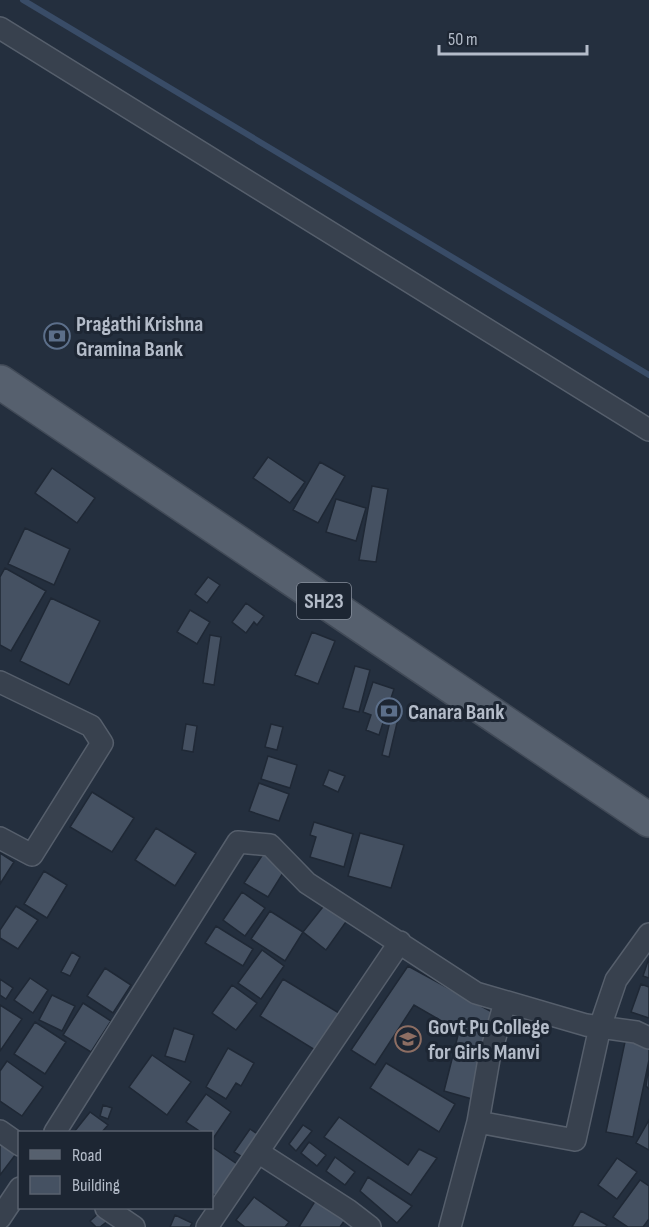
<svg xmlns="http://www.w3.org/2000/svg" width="649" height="1227" font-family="'Sofia Sans Condensed',sans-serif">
	<rect width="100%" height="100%" fill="#242f3e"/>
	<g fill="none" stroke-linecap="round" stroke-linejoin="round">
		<path stroke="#394c67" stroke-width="6" d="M23,0L649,375"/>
	</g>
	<path fill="#455162" stroke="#1f2835" stroke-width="1.5" d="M268,457L305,482L290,503L253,478Z
		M320,462L345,476L318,523L293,510Z
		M52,468L95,498L77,523L35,493Z
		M372,486L388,489L376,562L359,560Z
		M336,499L366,508L356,541L326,532Z
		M25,528L70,549L54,585L8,564Z
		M5,568L46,591L11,651L0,645V577Z
		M208,577L220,585L207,603L195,594Z
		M51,598L100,621L69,685L20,661Z
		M246,603L264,616L257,625L254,622L246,633L232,622Z
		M190,610L210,622L197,644L177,632Z
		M312,632L335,641L318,684L295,675Z
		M210,635L221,637L214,685L203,683Z
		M355,666L370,670L359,712L343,708Z
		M373,682L394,689L379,735L366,730L371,715L363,712Z
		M394,704L401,706L389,757L382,755Z
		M186,724L197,726L193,752L182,750Z
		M271,724L283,727L277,750L265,747Z
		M268,756L297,765L290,788L261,779Z
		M329,770L345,776L338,792L323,785Z
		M259,783L289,794L279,821L249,811Z
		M92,792L134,818L112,852L70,827Z
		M314,822L353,834L344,867L310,857L316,837L310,835Z
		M156,828L196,853L175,886L135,860Z
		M360,833L404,845L391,888L348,876Z
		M265,851L288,865L268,897L244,883Z
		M0,853L14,862L0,884Z
		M44,871L67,885L47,918L24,904Z
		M242,892L265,908L245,936L223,920Z
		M326,903L348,919L326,950L303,932Z
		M16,906L38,920L18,949L0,938V930Z
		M270,911L303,932L285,961L251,939Z
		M216,926L253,949L243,966L205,943Z
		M262,950L284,966L261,999L238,983Z
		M72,952L80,957L70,976L61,972Z
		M649,958V978L643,976Z
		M408,966L492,1012L472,1099L444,1091L459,1031L414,1005L375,1065L351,1050Z
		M105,968L131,985L113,1013L87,996Z
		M30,978L48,990L33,1013L14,1000Z
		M0,979L13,988L6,999L0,995Z
		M283,979L339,1013L315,1050L260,1016Z
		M641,984L649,987V1018L631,1012Z
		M232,985L257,1003L236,1030L212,1013Z
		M52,995L75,1006L62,1031L39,1020Z
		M83,1003L111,1021L91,1052L63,1035Z
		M0,1005L22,1019L0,1051Z
		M35,1022L66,1042L45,1074L14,1054Z
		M174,1028L194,1035L185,1062L165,1056Z
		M626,1037L649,1041V1060L633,1137L606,1132Z
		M228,1048L254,1063L241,1086L236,1083L226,1099L206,1087Z
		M152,1055L191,1082L167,1115L129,1087Z
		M7,1061L43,1087L22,1116L0,1101V1071Z
		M386,1063L455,1104L439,1132L370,1088Z
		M649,1065V1089L646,1086Z
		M206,1094L231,1112L212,1140V1132H201L186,1122Z
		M103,1105L112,1108L108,1119L100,1116Z
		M90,1112L108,1125L102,1132H74Z
		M339,1117L408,1165L419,1149L437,1158L411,1195L324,1137Z
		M649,1120V1150L636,1143Z
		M303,1125L312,1131L296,1151L289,1144Z
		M250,1129L259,1135L244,1158L234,1152Z
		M0,1142L16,1154L0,1175Z
		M309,1142L326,1155L317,1166L301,1153Z
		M212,1147L237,1164L216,1196L212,1193Z
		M335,1157L355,1172L345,1185L326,1171Z
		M617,1158L637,1172L617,1199L598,1185Z
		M368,1177L412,1206L397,1223L360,1191Z
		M640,1180L649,1186V1219L643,1227H628L613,1217Z
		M254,1197L289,1222L285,1227H245L236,1220Z
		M317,1198L347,1217L340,1227H299Z
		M101,1211L109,1220L100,1227H96L90,1221Z
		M581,1211L607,1225L605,1227H572Z
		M175,1215L192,1223L190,1227H170Z"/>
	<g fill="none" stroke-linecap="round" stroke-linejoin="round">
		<g stroke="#565f6c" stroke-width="24">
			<path id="minor" d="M0,28L649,430
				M0,682L91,726L102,743L32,855L0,838
				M505,1002L489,1059L478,1122L575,1140L600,1027L616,980L649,934
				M0,1131L20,1145
				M55,1132L238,842L270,845L307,883L476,993L586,1025L636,1032L649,1038
				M258,1152L348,1210L370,1227
				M106,1208L134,1227
				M0,1218L20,1188
				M207,1227L400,942
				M450,1227L478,1122"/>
		</g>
		<g stroke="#414a57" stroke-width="36">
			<path id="primary" d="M0,382L649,820"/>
		</g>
		<use href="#minor" stroke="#38414e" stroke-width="21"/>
		<use href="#primary" stroke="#56606e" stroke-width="33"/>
	</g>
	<defs>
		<g id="bank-ring" transform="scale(1.35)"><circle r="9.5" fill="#1d2633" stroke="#5c6f8a" stroke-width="1.5"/><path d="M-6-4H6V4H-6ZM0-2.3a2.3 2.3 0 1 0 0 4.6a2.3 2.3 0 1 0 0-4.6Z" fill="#5c6f8a"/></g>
		<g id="university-ring" transform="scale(1.35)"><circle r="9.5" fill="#1d2633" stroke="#8d6e63" stroke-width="1.5"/><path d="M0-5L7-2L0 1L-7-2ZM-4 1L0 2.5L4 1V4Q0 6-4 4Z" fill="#8d6e63"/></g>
	</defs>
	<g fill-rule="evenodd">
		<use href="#bank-ring" x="57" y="336"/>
		<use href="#bank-ring" x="389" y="711"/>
		<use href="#university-ring" x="408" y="1039"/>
	</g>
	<g text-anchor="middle" stroke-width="6" stroke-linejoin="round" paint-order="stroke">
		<rect fill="#1d2633" stroke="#878f9c" stroke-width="1.5" x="297" y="583" width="54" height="36" rx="4.5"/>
		<g font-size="21" font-weight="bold" fill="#b4bcc9">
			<text x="324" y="608">SH23</text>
		</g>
		<g font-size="22" font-weight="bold" fill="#b4bcc9" stroke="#1d2633" text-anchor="start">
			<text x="76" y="331">Pragathi Krishna<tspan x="76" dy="25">Gramina Bank</tspan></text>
			<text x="408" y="719">Canara Bank</text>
			<text x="428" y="1034">Govt Pu College<tspan x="428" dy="25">for Girls Manvi</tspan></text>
		</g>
	</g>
	<rect x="18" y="1131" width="195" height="78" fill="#1d2633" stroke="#59626f" stroke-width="1.5"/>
	<rect x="30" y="1150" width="30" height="9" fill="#56606e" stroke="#59626f" stroke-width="1.5"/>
	<text x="72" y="1161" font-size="18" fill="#b4bcc9">Road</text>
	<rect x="30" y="1176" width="30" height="18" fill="#455162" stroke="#59626f" stroke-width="1.5"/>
	<text x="72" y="1191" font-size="18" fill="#b4bcc9">Building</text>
	<path d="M439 45v9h148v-9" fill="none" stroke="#b4bcc9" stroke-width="3"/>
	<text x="448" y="45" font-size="18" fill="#b4bcc9" stroke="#1d2633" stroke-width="4.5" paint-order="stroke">50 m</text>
</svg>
